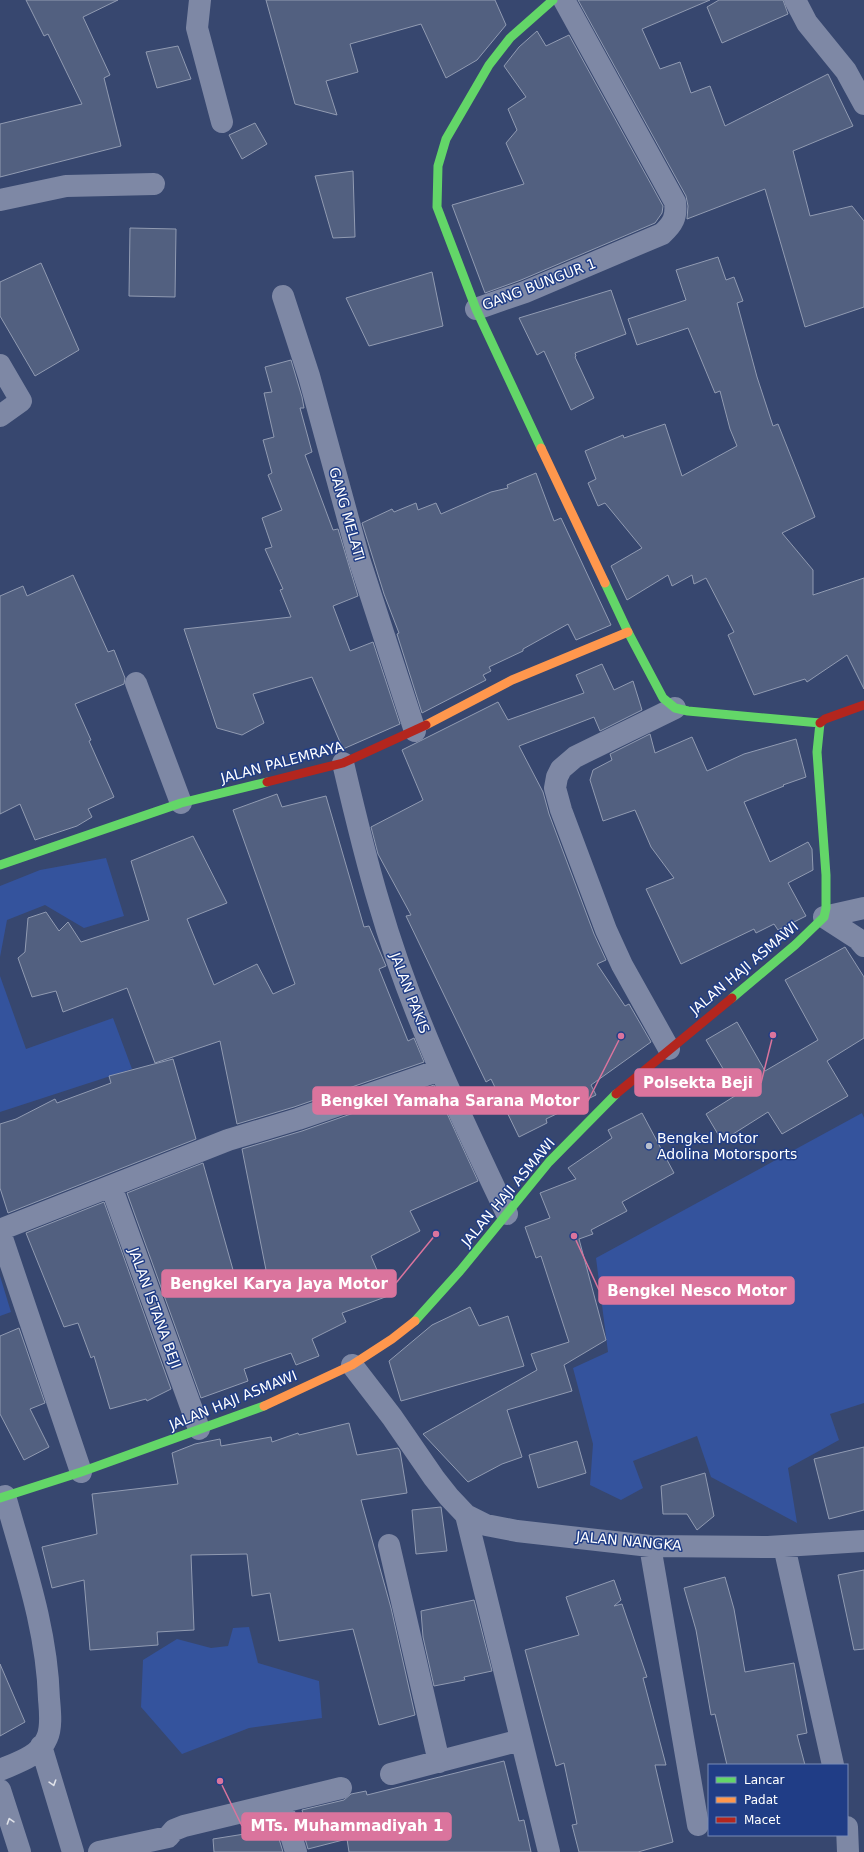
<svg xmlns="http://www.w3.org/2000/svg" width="864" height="1852" font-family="'DejaVu Sans',sans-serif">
	<rect width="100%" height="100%" fill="#37476f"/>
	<path fill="#34539d" d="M106,858L124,916L84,928L45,905L7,920L0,957V886L40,870Z
		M0,976L26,1049L113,1018L132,1069L0,1112Z
		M862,1113L864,1118V1403L830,1414L839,1440L788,1468L797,1523L711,1477L697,1436L633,1461L643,1488L621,1500L590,1485L593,1444L573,1368L608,1352L596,1258Z
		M0,1276L11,1312L0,1316Z
		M249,1627L258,1663L319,1681L322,1718L249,1728L182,1754L141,1707L143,1660L177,1639L211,1648L228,1646L233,1628Z"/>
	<path fill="#526080" stroke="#919bb2" d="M26,0H118L83,17L110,75L104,78L121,146L0,177V124L82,104L48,34L44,36Z
		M266,0H495L506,25L477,60L446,78L421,24L350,44L358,72L326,81L337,115L295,104Z
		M578,0H710L642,29L660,69L680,62L691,93L710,86L725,126L828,74L853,126L793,151L810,216L852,206L864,221V307L805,327L765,189L687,219L688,206L686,196Z
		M719,0H783L788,14L722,43L707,7Z
		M537,31L546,46L569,35L663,206L662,213L655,223L521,280L485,293L452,205L524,184L506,143L517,130L508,109L526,97L504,66L519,47Z
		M178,46L191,79L157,88L146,52Z
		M255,123L267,144L242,159L229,135Z
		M353,171L355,237L333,238L315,176Z
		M130,228L176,229L175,297L129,296Z
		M718,257L726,280L734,277L743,301L737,303L757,377L773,426L778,424L815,517L782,533L813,570V595L864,578V689L847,655L807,682L805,679L754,695L728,635L734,632L706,578L694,584L692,575L672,586L668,575L627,600L611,566L642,548L605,503L598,506L588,483L596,479L585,451L623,435L624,438L665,424L682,476L737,446L730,429L720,391L715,393L688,328L637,345L628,319L686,300L676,270Z
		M41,263L79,350L35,376L0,316V282Z
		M432,272L443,326L369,346L346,298Z
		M611,290L626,334L575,353L576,356L575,357L594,398L571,410L544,351L537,355L519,318Z
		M291,360L302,397L304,408H300L312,452L305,455L333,530L338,529L358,596L333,606L350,651L373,642L400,724L343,749L312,677L253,694L264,723L242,735L217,728L184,629L291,617L280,590L283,589L265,549L272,547L262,518L282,510L268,475L272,473L263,440L274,437L264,393L272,392L265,367Z
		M536,473L554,521L561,518L611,625L576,640L568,624L523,649V651L489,667L491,671L483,675L486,680L422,713L397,634L399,633L384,594L362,523L392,509L394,512L416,503L418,510L436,503L441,514L491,492L508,488L507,485Z
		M73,575L108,652L114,650L125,678L124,684L75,704L91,740L89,741L114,797L88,809L92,817L77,826L35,840L20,804L0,814V596L23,586L27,596Z
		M602,664L614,690L633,681L642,710L600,731L594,717L519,746L543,792L549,814L594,934L606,960L597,964L625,1006L629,1004L651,1042L591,1085L596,1095L546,1119L547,1123L519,1137L491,1079L486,1082L406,916L411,915L378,854L371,827L423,800L402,750L498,702L508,720L584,693L576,675Z
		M650,734L655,753L692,737L707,771L744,754L796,739L806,777L783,785L784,786L744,802L770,862L808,842L812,849L813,870L788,883L806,916L778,930L774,924L756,933L754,929L681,964L646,889L674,878L651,847L635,810L603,821L590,780L593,770L612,760L610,754Z
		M277,794L282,807L326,796L364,927L369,926L386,966L379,969L408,1041L414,1038L424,1062L294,1107L237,1124L220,1041L155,1063L127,988L63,1012L56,991L32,997L18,958L25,952L28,918L46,912L59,931L68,922L81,942L149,920L131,861L193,836L227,903L187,919L214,985L257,964L273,994L295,984L233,810Z
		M845,947L864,977V1038L827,1061L848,1096L782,1134L768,1112L722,1141L706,1114L738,1094L706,1040L737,1022L765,1071L818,1040L785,980Z
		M173,1059L196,1139L8,1213L0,1188V1124L16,1119L55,1099L57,1103L111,1083L109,1076Z
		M434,1085L478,1181L410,1211L420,1231L371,1256L388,1296L342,1313L346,1322L312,1339L319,1356L296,1365L291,1353L244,1369L248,1381L201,1398L127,1193L203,1163L235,1277L266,1270L242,1149L302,1131Z
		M642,1113L674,1173L622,1202L627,1211L591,1230L593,1234L579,1239L606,1340L564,1365L572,1391L507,1410L522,1457L502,1464L468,1482L423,1434L537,1370L531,1354L569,1342L541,1256L536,1258L525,1227L550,1218L540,1193L576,1179L568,1168L612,1138L608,1130Z
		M104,1202L171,1389L147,1401L146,1399L110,1409L94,1356L91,1358L78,1323L64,1327L26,1233Z
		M470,1307L479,1326L508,1316L524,1366L401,1401L389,1361L432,1325Z
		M19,1328L45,1403L30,1409L49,1447L24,1460L0,1414V1336Z
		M349,1423L357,1455L398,1448L400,1451L407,1493L361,1500L391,1608L415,1715L379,1725L353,1629L279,1641L270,1593L252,1596L247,1554L191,1555L194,1630L157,1632L158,1645L90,1650L84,1580L52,1588L42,1547L97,1534L92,1494L178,1484L172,1453L195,1444L220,1439L221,1446L271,1437L272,1442L298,1433L299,1435Z
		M577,1441L586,1473L538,1488L529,1455Z
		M864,1447V1510L829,1519L814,1459Z
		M705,1473L714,1516L697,1530L687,1514H663L661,1486Z
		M441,1507L447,1551L416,1554L412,1510Z
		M864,1570V1649L854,1650L838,1575Z
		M725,1577L734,1609L745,1672L794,1663L807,1733L797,1735L805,1765H727L715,1714L711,1715L696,1630L684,1588Z
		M614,1580L621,1600L614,1606L622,1604L647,1677L643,1678L666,1765H655L673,1842L638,1852H579L572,1825L577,1824L564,1763L556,1766L525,1650L579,1635L566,1597Z
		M474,1600L492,1671L464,1677L465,1680L434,1686L423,1637L421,1611Z
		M0,1664L25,1722L0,1736Z
		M504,1761L519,1821L524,1820L531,1852H349L347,1839L308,1849L301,1825L306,1824L302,1810L344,1800L351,1794L366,1791L367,1795Z
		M276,1829L283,1852H214L213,1839Z"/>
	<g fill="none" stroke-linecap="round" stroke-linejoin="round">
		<path stroke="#7e88a5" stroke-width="22" d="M200,0L197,28L222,122
			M795,0L807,23L846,71L864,104
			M0,200L66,186L154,184
			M283,296L309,376L359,559L415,731
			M476,309L525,292L662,234C673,224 677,217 675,202L564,0
			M0,365L21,401L0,416
			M136,683L181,803
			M343,763C354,810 365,857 379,903C410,1011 459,1113 507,1214
			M824,917L858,939L864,946
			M824,917L864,908
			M669,1049L622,965L606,930L561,810L555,788L557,777L561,769L575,757L675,708
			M111,1186L199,1429
			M0,1232L2,1229L228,1140L298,1119L440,1070
			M0,1232L81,1472
			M352,1365L392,1417L434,1478L449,1497L466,1515L486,1525L517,1531L650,1546L768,1547L864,1541
			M466,1515L549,1852
			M389,1545L439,1762
			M650,1546L698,1825
			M784,1546L833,1765
			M41,1746L73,1852
			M0,1770C16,1763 40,1756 47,1738C52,1727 50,1711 49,1699C47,1629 24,1564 5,1496
			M391,1774L521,1740
			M0,1790L20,1852
			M281,1803L296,1852
			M847,1827L848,1852
			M99,1852L168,1837L174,1830L184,1826L341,1788"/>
		<path stroke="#63d668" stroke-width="9" d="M541,448L476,309L437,207L438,166L446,139L489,65L510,38L553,0
			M605,583L628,632L663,698L675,708L688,711L820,723
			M0,865L181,803L267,782
			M732,998L795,945L824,917L826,908V875L817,752L820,723
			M415,1321L460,1271L549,1162L616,1094
			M0,1498L81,1472L264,1406"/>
		<path stroke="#ff974d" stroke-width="9" d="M541,448L605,583
			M426,725L512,680L628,632
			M264,1406L352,1365L392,1339L415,1321"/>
		<path stroke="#b3261e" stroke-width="9" d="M820,723L825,719L864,705
			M267,782L343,763L426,725
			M616,1094L732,998"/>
	</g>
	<defs><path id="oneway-chevron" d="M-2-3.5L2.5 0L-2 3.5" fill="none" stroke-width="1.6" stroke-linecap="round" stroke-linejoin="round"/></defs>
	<g stroke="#dfe1e8">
		<use href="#oneway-chevron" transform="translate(53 1783) rotate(73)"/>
		<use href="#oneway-chevron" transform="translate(10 1821) rotate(-108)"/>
	</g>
	<circle fill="#b9bfcd" stroke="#203d86" stroke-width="1.5" cx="649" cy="1146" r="4"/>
	<g text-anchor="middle" stroke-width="3" stroke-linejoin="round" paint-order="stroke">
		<g font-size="14" fill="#fff" stroke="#203d86">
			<text transform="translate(539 284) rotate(-21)" y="5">GANG BUNGUR 1</text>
			<text transform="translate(347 514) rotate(74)" y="5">GANG MELATI</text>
			<text transform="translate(282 762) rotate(-15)" y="5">JALAN PALEMRAYA</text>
			<text transform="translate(744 968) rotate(-40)" y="5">JALAN HAJI ASMAWI</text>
			<text transform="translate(410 993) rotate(69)" y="5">JALAN PAKIS</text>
			<text transform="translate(508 1192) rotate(-50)" y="5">JALAN HAJI ASMAWI</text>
			<text transform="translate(155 1308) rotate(70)" y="5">JALAN ISTANA BEJI</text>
			<text transform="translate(233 1400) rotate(-22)" y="5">JALAN HAJI ASMAWI</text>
			<text transform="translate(629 1541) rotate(5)" y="5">JALAN NANGKA</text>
		</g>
		<g font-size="14" fill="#fff" stroke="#203d86" text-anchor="start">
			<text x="657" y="1143">Bengkel Motor<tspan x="657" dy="16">Adolina Motorsports</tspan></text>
		</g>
	</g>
	<path fill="none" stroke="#da749d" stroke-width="1.5" d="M773 1035L761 1083M621 1036L588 1101M436 1234L396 1283M574 1236L599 1290M220 1781L242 1826"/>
	<g fill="#da749d" stroke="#203d86" stroke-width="1.5">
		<circle cx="773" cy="1035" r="4"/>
		<circle cx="621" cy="1036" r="4"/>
		<circle cx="436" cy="1234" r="4"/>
		<circle cx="574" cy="1236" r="4"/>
		<circle cx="220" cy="1781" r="4"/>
	</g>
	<g fill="#da749d" stroke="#da749d" stroke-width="1.5">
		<rect x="635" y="1069" width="126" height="27" rx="4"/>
		<rect x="313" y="1087" width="275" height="27" rx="4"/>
		<rect x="162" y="1270" width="234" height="27" rx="4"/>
		<rect x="599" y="1277" width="195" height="27" rx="4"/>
		<rect x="242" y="1813" width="209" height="27" rx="4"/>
	</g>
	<g font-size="15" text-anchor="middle" font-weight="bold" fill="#fff">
		<text x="698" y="1088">Polsekta Beji</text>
		<text x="450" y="1106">Bengkel Yamaha Sarana Motor</text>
		<text x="279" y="1289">Bengkel Karya Jaya Motor</text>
		<text x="697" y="1296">Bengkel Nesco Motor</text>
		<text x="347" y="1831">MTs. Muhammadiyah 1</text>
	</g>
	<rect x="708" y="1764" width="140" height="72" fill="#203d86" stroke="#798bb6"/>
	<rect x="716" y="1777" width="20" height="6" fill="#63d668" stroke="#798bb6"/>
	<text x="744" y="1784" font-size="12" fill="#ffffff">Lancar</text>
	<rect x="716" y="1797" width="20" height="6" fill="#ff974d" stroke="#798bb6"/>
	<text x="744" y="1804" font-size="12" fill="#ffffff">Padat</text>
	<rect x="716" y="1817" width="20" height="6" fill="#b3261e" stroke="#798bb6"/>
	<text x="744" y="1824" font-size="12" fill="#ffffff">Macet</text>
</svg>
